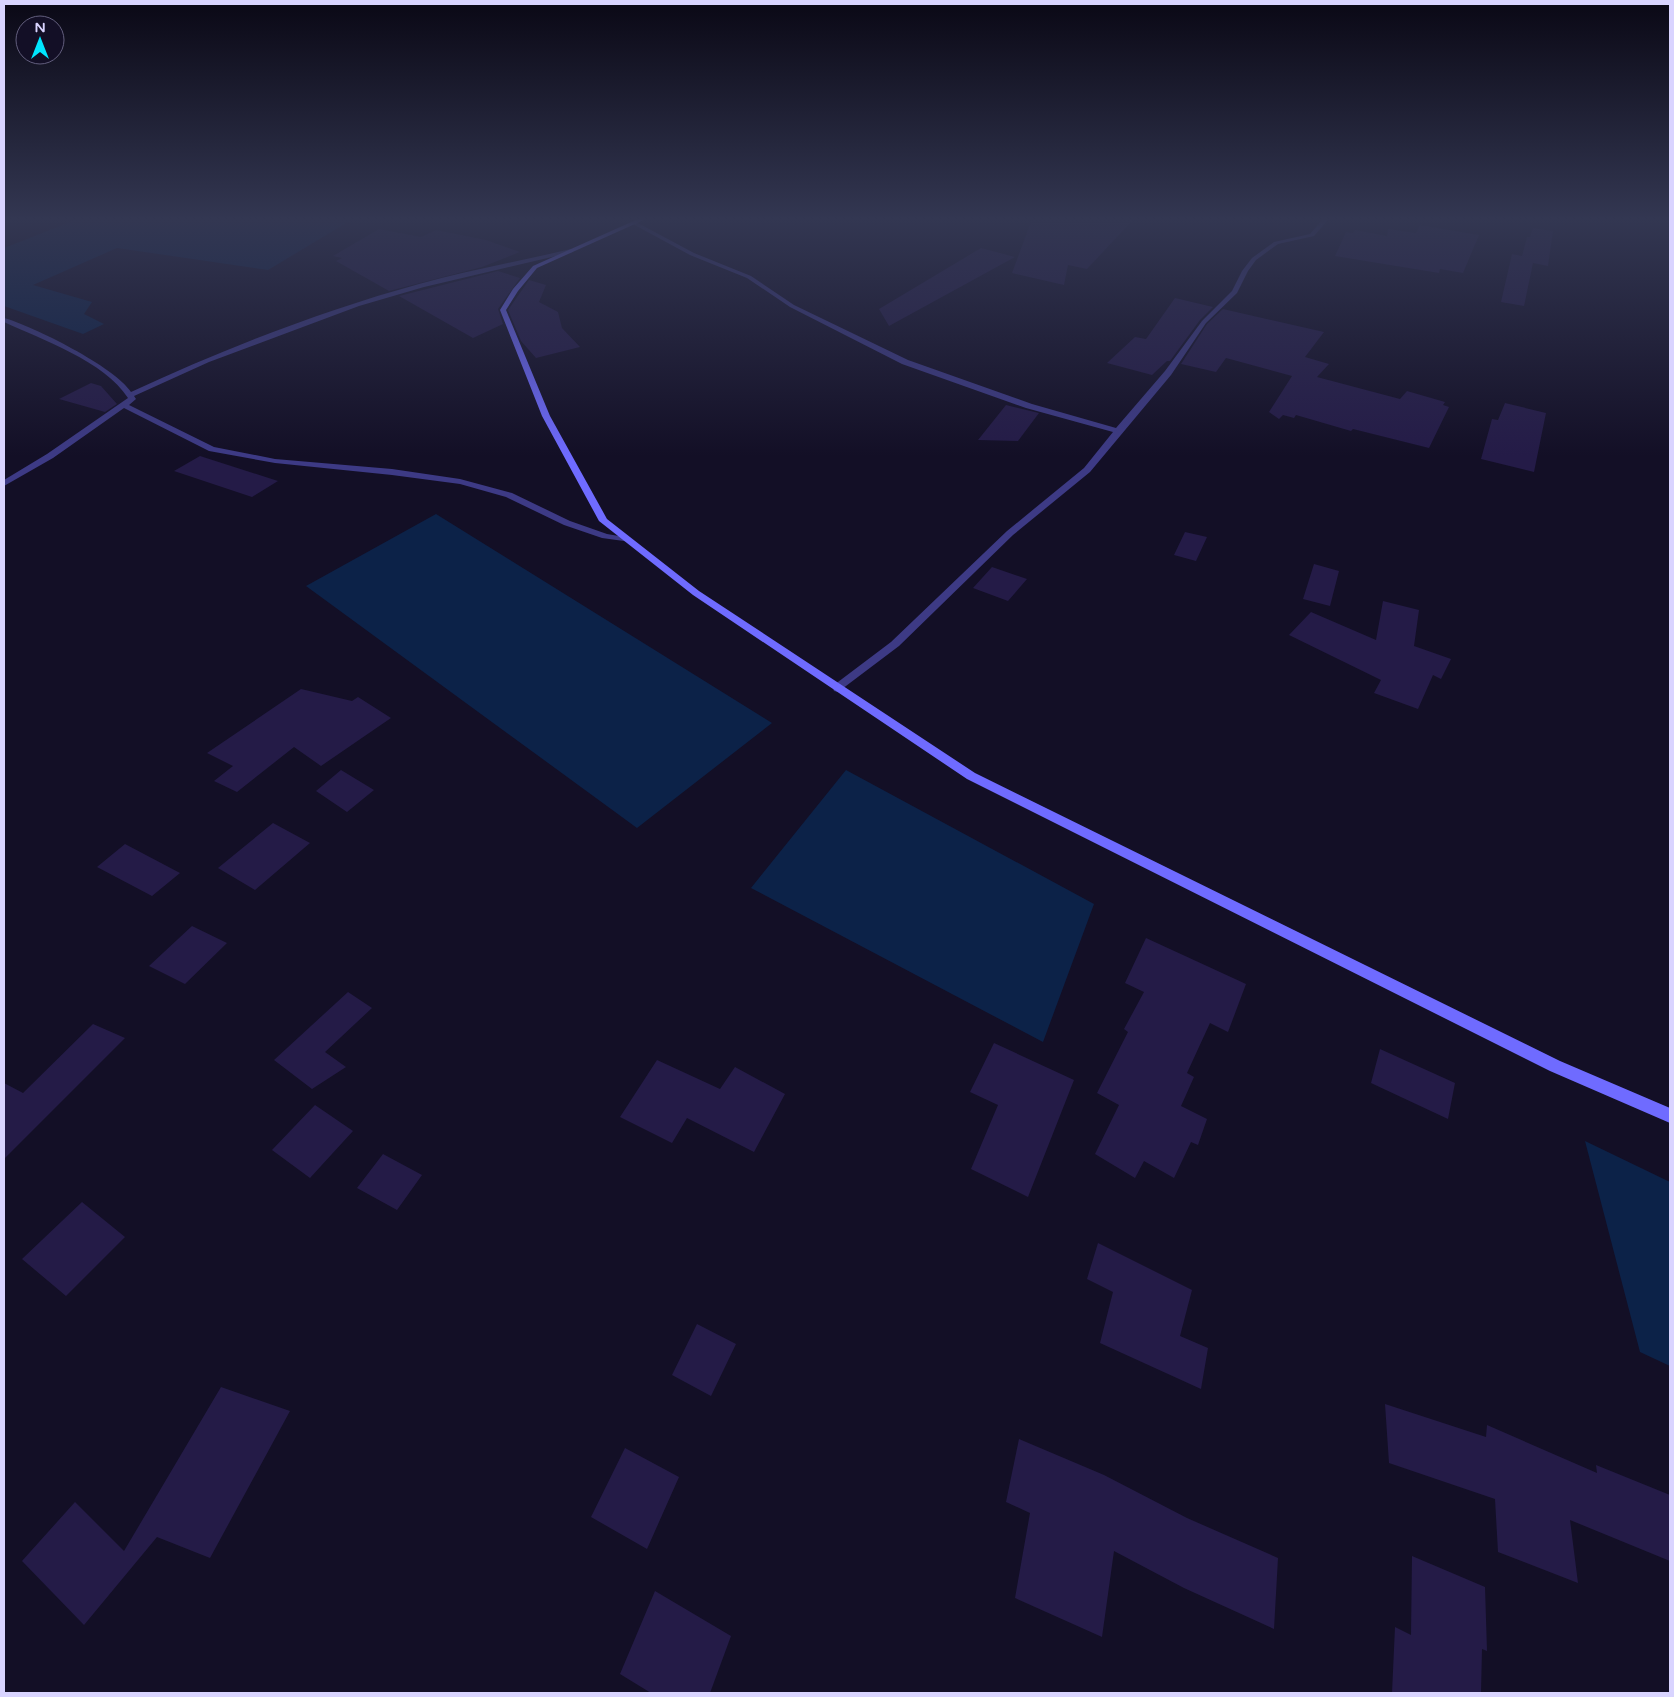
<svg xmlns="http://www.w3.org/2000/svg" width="1674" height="1697" font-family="'Varela Round',sans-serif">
	<rect width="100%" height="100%" fill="#130f26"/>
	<path fill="#0c2248" d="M78,219H353L268,270L117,248L33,285L92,302L84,314L104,324L83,334L4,306V248Z
		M436,514L772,723L637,828L306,586Z
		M846,770L1094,904L1043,1042L751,888Z
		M1585,1141L1670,1182V1366L1640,1352Z"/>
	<path fill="#241b47" d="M1032,219H1134L1087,269L1068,265L1064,285L1012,273Z
		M1420,225L1479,235L1463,273L1440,269L1439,273L1335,256L1346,232L1353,233L1355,230L1387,236L1388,229L1416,233Z
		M1533,228L1553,231L1548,266L1533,263L1524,306L1501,302L1512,254L1522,256L1527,237H1530Z
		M379,229L421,237L436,230L486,240L520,252L482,267L389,291L336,261L342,258L333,256Z
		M981,248L1015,257L889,326L879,309Z
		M498,271L520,278L498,309L503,324L473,338L399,296Z
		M529,280L546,285L539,302L558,312L562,328L580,347L536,358L521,341L508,310Z
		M1175,298L1213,307L1200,320L1170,361H1167L1152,375L1107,363L1135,337L1146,339Z
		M1223,309L1324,332L1305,357L1329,364L1317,377L1400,399L1407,391L1445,402L1443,405L1449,407L1429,448L1353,429L1351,431L1296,415L1294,418L1283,415L1279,419L1269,412L1292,376L1226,358L1216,372L1181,364L1207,324Z
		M91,383L101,386L117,404L105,412L59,399Z
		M1505,403L1546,413L1534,472L1481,459L1492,419L1498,420Z
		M1006,405L1039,413L1018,441L978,440Z
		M200,456L278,481L252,497L174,471Z
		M1185,532L1207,537L1196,561L1174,555Z
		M1314,564L1339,571L1330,606L1303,599Z
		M992,567L1027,579L1008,601L973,588Z
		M1383,601L1419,610L1414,646L1451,659L1441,679L1433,675L1418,709L1374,693L1381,680L1289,635L1311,612L1376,640Z
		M301,689L352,701L358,697L391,718L321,766L294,747L237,792L214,781L233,766L207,753Z
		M341,770L374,790L347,812L316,791Z
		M273,823L310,843L255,890L218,868Z
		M125,844L180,873L152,896L97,867Z
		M192,926L227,943L185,984L149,966Z
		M1146,938L1246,984L1228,1032L1210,1023L1187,1073L1194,1077L1181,1106L1207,1119L1198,1145L1191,1142L1174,1178L1144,1161L1135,1178L1095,1154L1119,1105L1097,1093L1128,1032L1124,1029L1144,992L1125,983Z
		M348,992L372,1008L325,1052L346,1067L312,1089L274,1060Z
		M93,1024L125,1038L4,1159V1083L23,1093Z
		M994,1043L1074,1080L1028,1197L971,1169L998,1105L970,1092Z
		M1380,1049L1455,1083L1448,1119L1371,1083Z
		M657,1060L720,1089L735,1067L785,1094L754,1152L687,1118L672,1143L620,1117Z
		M315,1105L353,1131L310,1178L272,1150Z
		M383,1154L422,1175L397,1210L357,1188Z
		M82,1202L125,1237L66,1296L22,1259Z
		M1098,1243L1192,1290L1180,1336L1208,1348L1201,1389L1100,1343L1113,1292L1087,1279Z
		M697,1324L736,1344L711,1396L672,1375Z
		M221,1387L290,1411L210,1558L157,1537L84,1625L22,1561L75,1502L124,1551Z
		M1385,1404L1486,1437L1487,1425L1597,1473L1596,1465L1670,1495V1561L1570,1520L1578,1583L1498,1552L1495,1499L1389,1463Z
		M1019,1439L1104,1475L1187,1518L1278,1558L1274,1629L1184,1588L1114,1551L1102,1637L1015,1598L1030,1513L1006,1502Z
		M625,1448L679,1477L647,1549L591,1517Z
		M1412,1556L1485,1587L1487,1651L1482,1649L1481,1693H1392L1395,1627L1411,1635Z
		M655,1591L731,1636L710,1693H651L620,1674Z"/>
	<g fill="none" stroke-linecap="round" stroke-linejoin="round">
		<path fill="#3d3a85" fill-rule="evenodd" d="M1323,219H1329L1314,236L1278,244L1256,260L1248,271L1237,293L1206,323L1171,375L1090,472L1013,535L899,646L838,692L834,691L833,688L834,685L891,642L1007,531L1084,468L1113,432L1026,408L902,364L790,307L747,278L690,255L631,223L636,222L694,253L751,276L794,305L908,360L1032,404L1116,428L1165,371L1202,321L1232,291L1242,271L1252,258L1274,242L1310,234Z
			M571,249L573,252L424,287L359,306L209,362L134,396L136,399L129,405L214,447L275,459L392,469L460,479L512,493L570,521L607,534L631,538V542L602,538L564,525L506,497L460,484L392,475L275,463L209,451L124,408L53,458L4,486V480L47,454L128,398C104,361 43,340 4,322V318C33,326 115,367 131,392C224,349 321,311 419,284C469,270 521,261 571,249Z"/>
		<path fill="#6f6bff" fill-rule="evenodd" d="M638,219H646L537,268L518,291L506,310L550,416L607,519L699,591L975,773L1560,1061L1670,1108V1123L1550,1071L967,779L693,595L599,521L542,416L500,310L513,289L533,266Z"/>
	</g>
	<linearGradient id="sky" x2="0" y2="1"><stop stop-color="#0a0815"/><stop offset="0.48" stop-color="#333752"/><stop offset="1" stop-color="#333752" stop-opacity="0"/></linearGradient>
	<rect width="1674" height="456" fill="url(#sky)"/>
	<rect width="1674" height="1697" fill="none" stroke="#d9d4ff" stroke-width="10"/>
	<g transform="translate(40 40)"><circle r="24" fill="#130f26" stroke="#625e7d"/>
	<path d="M0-4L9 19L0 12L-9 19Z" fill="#00e5ff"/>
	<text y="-8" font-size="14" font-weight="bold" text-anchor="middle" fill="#d9d4ff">N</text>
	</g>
</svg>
